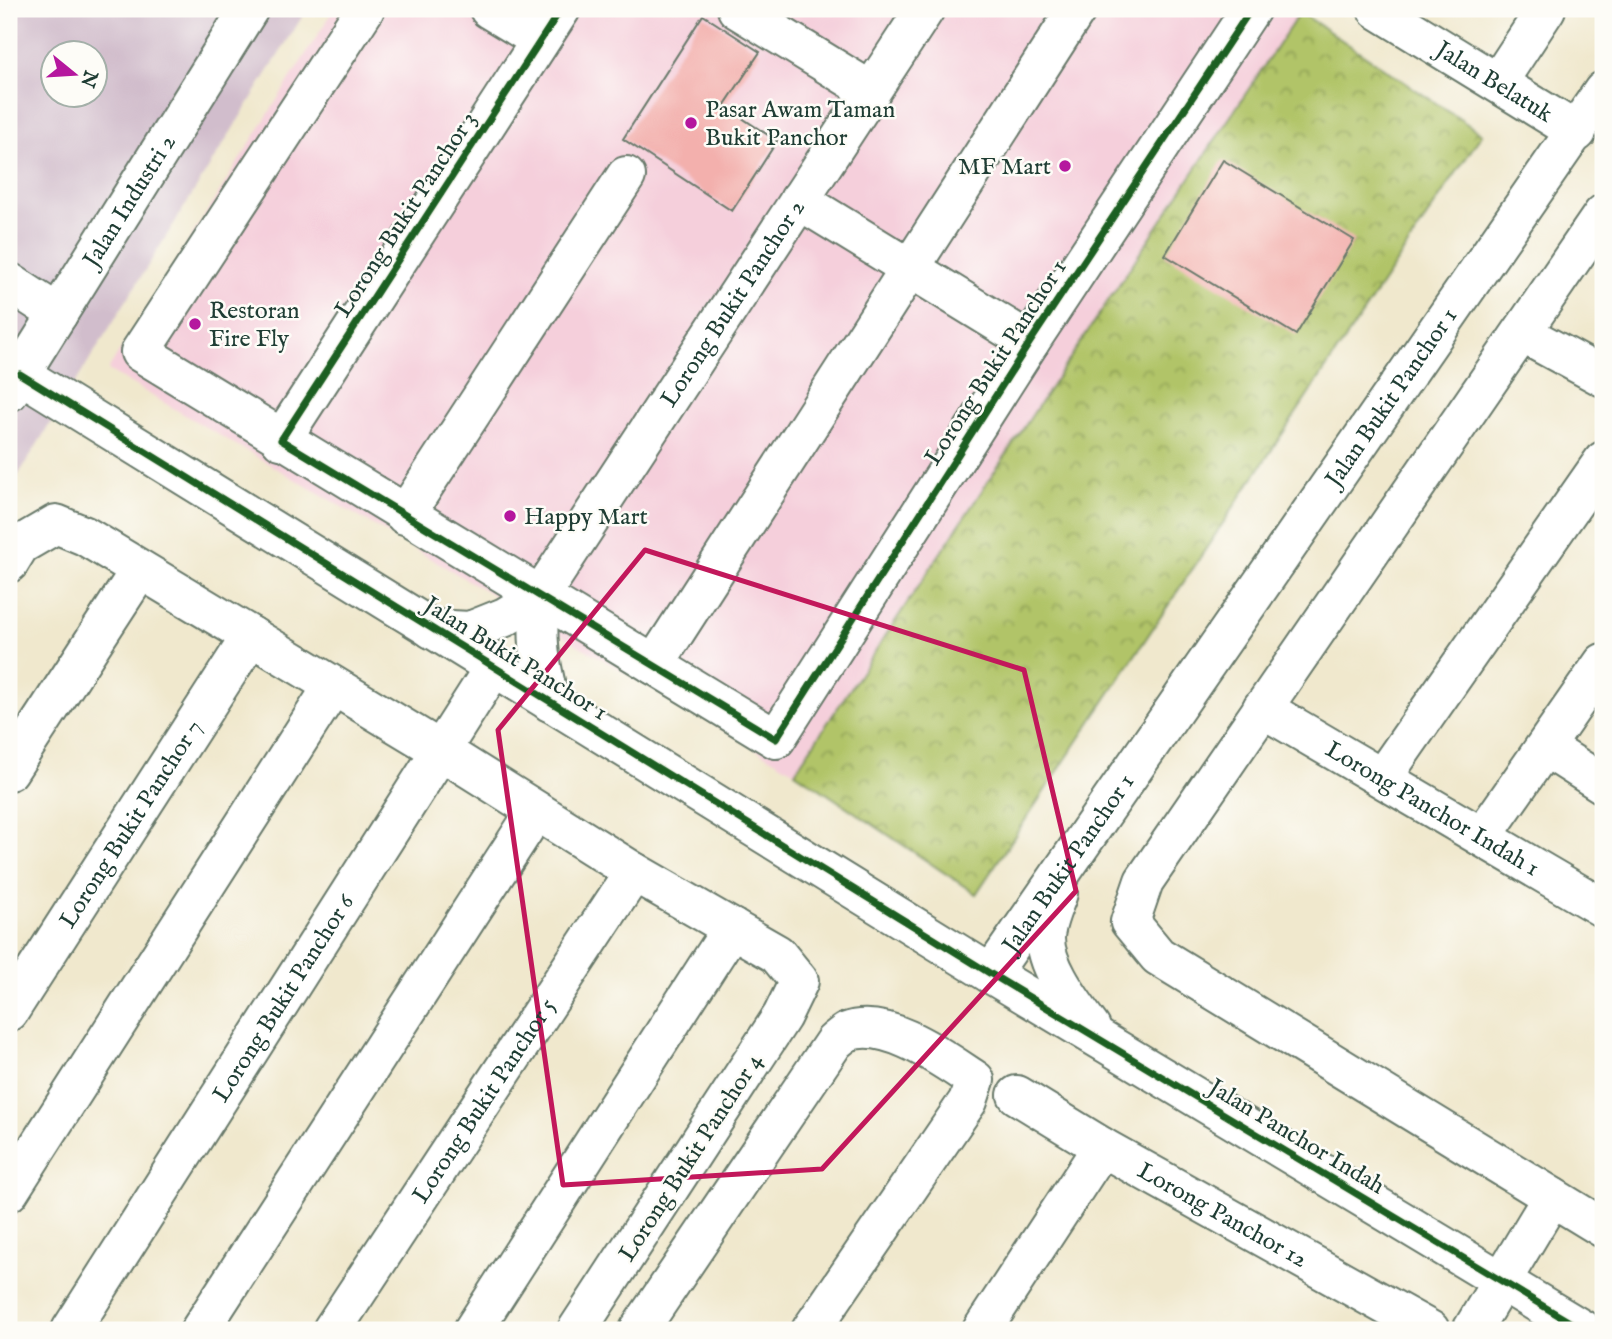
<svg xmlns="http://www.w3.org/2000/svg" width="1612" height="1339" font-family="'IM FELL English',serif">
	<defs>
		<pattern id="park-crowns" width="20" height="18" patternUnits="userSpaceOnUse" patternTransform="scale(1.75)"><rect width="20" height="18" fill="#b1c468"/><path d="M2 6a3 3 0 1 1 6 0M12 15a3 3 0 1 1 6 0" fill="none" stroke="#8fa056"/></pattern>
	</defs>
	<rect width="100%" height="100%" fill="#fdfcf7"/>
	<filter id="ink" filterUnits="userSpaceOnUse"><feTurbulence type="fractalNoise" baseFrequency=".0143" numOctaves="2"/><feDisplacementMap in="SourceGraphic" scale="14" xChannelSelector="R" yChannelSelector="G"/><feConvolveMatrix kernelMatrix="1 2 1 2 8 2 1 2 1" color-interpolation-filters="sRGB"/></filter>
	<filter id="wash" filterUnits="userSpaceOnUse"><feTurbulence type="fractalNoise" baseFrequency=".00686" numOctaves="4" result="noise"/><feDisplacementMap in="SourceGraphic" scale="28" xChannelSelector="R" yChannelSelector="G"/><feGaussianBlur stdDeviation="1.57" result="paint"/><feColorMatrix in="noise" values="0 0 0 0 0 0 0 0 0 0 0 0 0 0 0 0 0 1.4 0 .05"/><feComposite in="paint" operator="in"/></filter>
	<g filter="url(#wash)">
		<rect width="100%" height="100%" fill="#f0e8cd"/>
		<path fill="#f5cfdb" d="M334,9H1295L1300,12L795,772L108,370Z"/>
		<path fill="#d1bdcc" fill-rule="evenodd" d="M9,9H307L9,490ZM52,52H94V94H52Z"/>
		<path fill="url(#park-crowns)" stroke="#68804e" stroke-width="2" d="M1300,12L1482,134L976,894L795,772Z"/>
		<g id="blocks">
			<path fill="#f3b0ad" d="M703,15L760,52L724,106L777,141L732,211L623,139Z
				M1223,160L1354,240L1296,335L1165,255Z"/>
		</g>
	</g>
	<g filter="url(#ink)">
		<use href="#blocks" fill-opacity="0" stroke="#68796a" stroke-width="2"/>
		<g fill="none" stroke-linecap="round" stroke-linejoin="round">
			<g stroke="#68796a" stroke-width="42">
				<g id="minor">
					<path d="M365,9L140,352L776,739L1030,342L1251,9"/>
					<path d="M489,9L540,40"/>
					<path d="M737,9L871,91"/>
					<path id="s1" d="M1377,9L1577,132"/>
					<path d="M1498,82L1546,9"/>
					<path d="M799,200L1030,342"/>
					<path d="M1603,214L1144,881L1130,922L1158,956L1603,1228"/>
					<path d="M9,282L58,314"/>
					<path d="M1522,333L1603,377"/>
					<path d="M20,374L991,974L1583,1330"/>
					<path id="s2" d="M9,392L249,9"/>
					<path d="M281,440L561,9"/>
					<path d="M405,515L626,176"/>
					<path d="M9,563L20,545L56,524L85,536L440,750L634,872L777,954L799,981L782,1016L577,1330"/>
					<path d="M540,596C536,639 539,660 550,702"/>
					<path id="s3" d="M432,629L470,631L505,617L540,596L925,9"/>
					<path d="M654,665L1077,9"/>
					<path id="s4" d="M1262,708L1603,908"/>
					<path d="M1545,747L1603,784"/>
					<path d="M9,771L140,570"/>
					<path d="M1382,778L1603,461"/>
					<path d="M1482,837L1603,663"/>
					<path d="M1058,893C1054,905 1048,917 1046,930C1039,960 1074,1005 1091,1028"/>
					<path id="s5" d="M991,974L1603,91"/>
					<path id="s6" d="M9,1012L251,636"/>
					<path id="s7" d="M1017,1095L1102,1147L1430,1330"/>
					<path d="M9,1192L333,686"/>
					<path id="s8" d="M71,1330L494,667"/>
					<path d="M200,1330L536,811"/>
					<path id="s9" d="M332,1330L634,872"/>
					<path d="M473,1330L732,928"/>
					<path d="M639,1330L834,1042C838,1039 843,1034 847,1032C887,1017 943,1059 975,1080L968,1101L811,1330"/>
					<path d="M982,1330L1102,1147"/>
					<path d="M1472,1330L1552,1197"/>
				</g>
			</g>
			<use href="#minor" stroke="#fff" stroke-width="38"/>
			<g stroke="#fdfcf7" stroke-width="11">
				<path id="cycleway" d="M561,9L281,440L776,739L1030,342L1251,9
					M20,374L991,974L1583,1330"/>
			</g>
			<use href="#cycleway" stroke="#1b5e20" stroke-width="7"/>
		</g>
	</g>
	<path fill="none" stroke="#c2185b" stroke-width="5" stroke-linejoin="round" d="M645,550L1024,670L1076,891L822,1169L563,1185L498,730Z"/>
	<g fill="#b5179e" stroke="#fdfcf7" stroke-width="2.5">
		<circle cx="691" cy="123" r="7"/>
		<circle cx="1065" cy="166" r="7"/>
		<circle cx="195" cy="324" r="7"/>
		<circle cx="510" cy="516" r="7"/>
	</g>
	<g text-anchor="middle" stroke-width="5" stroke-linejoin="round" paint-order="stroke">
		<g font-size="24" fill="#1f3d34" stroke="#fdfcf7">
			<text dy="8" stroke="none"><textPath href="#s1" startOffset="138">Jalan Belatuk</textPath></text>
			<text dy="8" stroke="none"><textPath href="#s2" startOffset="226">Jalan Industri 2</textPath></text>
			<text transform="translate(405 214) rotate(-57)" y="8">Lorong Bukit Panchor 3</text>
			<text dy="8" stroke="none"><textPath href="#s3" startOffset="467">Lorong Bukit Panchor 2</textPath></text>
			<text transform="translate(995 362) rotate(-57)" y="8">Lorong Bukit Panchor 1</text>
			<text dy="8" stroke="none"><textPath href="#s5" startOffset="702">Jalan Bukit Panchor 1</textPath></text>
			<text transform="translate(516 658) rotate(32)" y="8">Jalan Bukit Panchor 1</text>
			<text dy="8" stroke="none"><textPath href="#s4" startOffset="198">Lorong Panchor Indah 1</textPath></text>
			<text dy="8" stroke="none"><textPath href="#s6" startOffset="224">Lorong Bukit Panchor 7</textPath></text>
			<text dy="8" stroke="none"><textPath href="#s5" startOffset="135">Jalan Bukit Panchor 1</textPath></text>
			<text dy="8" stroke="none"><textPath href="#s8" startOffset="394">Lorong Bukit Panchor 6</textPath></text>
			<text dy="8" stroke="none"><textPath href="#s9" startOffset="275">Lorong Bukit Panchor 5</textPath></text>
			<text transform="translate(1297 1136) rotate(31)" y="8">Jalan Panchor Indah</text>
			<text transform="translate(690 1157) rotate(-57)" y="8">Lorong Bukit Panchor 4</text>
			<text dy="8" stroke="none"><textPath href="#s7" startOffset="238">Lorong Panchor 12</textPath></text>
		</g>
		<g font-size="24" fill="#1f3d34" stroke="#fdfcf7" text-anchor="start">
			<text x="705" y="117">Pasar Awam Taman<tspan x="705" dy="28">Bukit Panchor</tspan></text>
			<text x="1051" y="174" text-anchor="end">MF Mart</text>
			<text x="209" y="318">Restoran<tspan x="209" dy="28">Fire Fly</tspan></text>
			<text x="524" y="524">Happy Mart</text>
		</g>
	</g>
	<rect width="1612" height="1339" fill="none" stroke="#fdfcf7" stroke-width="35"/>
	<g transform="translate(74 74) rotate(108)"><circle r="33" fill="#fdfcf7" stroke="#a4b0a9" stroke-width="2"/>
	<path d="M0-5L12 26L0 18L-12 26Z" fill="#b5179e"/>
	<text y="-10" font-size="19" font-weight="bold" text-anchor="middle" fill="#1f3d34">N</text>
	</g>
</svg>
